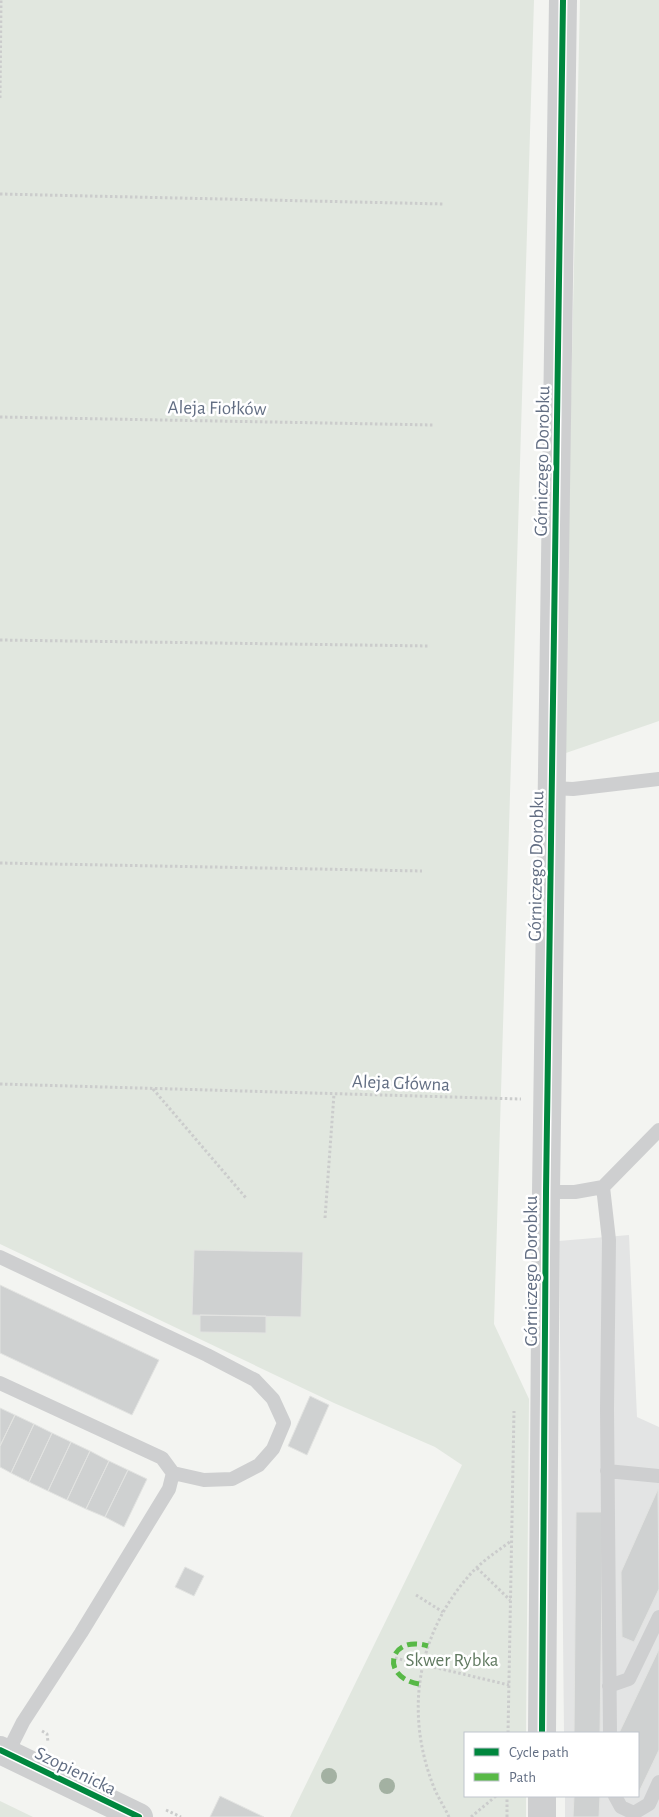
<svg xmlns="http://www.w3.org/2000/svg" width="659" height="1817" font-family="'Alegreya Sans',sans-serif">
	<rect width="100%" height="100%" fill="#f3f4f1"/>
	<path fill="#e3e4e4" d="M629,1235L637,1417L659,1427V1817H565V1796H638V1733H564L559,1241Z"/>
	<path fill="#e1e7df" d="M0,0H534L494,1324L529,1399L526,1733H465V1796H526V1817H290L462,1465L435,1447L334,1403L0,1244Z
		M580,0H659V721L563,754Z
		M0,1801L33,1817H0Z"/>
	<path fill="#cfd1d1" stroke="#e2e3e1" d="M194,1250L303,1252L301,1317L192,1315Z
		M0,1285L159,1360L132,1415L0,1353Z
		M200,1315L266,1316V1333L200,1332Z
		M310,1396L329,1405L307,1455L288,1446Z
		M0,1408L15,1415L0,1446Z
		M15,1415L34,1424L11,1473L0,1467V1446Z
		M34,1424L52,1433L29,1482L11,1473Z
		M52,1433L71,1442L48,1491L29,1482Z
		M71,1442L90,1451L67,1500L48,1491Z
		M90,1451L109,1461L86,1509L67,1500Z
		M109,1461L128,1470L105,1517L86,1509Z
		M128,1470L147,1479L124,1527L105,1517Z
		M658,1489L659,1589L634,1642L622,1637L621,1572Z
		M576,1512H603L600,1733H574Z
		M185,1567L204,1576L194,1596L175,1587Z
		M659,1649V1750L638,1794V1733H619Z
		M220,1796L264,1817H210Z
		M574,1796H600L599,1817H573Z"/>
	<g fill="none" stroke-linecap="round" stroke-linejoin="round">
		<path stroke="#cbcccc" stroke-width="3" stroke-dasharray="2.5 2.5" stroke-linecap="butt" d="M0,98L1,0
			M0,194L444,204
			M0,417L434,425
			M0,640L430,646
			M0,863L422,871
			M0,1084L521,1099
			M153,1089L246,1198
			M325,1218L334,1094
			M477,1568L510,1600
			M416,1595L443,1612
			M395,1658L509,1685
			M42,1731L47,1734L48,1742
			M508,1733L514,1411
			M166,1810L181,1817
			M449,1817C445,1808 439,1799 435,1790C405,1717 415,1639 467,1578C479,1563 495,1553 511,1541
			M471,1817L496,1796
			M507,1817V1796"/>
		<path stroke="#cecfd0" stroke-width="14" d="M551,788L573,789L659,779
			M603,1187L609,1240L607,1409L610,1733
			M546,1192H575L603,1187L659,1130
			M0,1257L207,1355L255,1380L273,1399L284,1423L273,1449L259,1465L232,1479L204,1480L173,1473
			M0,1383L162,1458L173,1473L169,1489L81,1633L23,1722L7,1754
			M607,1471L659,1476
			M609,1686L629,1679L659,1617
			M615,1796L621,1807L634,1813L649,1804L659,1782"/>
		<path stroke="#cecfd0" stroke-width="28" d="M542,1733L546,1192L563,0
			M542,1817V1796"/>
		<path stroke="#cecfd0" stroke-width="28" d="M0,1750L139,1817"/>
		<path stroke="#58b947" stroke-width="5" stroke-dasharray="10 5" stroke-linecap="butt" d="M419,1684C379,1677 389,1634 428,1646"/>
		<g stroke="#fff" stroke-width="9">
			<path id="cycleway" d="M542,1733L546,1192L563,0
				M0,1750L139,1817"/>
		</g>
		<use href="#cycleway" stroke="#00873e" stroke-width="6"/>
	</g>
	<g fill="#a3b1a2">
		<circle cx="329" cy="1776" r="8"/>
		<circle cx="387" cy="1786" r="8"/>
	</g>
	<g text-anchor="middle" stroke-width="5" stroke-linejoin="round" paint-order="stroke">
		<g font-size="19" fill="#626e83" stroke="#fff">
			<text transform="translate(217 407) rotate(1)" y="7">Aleja Fiołków</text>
			<text transform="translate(541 461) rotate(-89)" y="7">Górniczego Dorobku</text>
			<text transform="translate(535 866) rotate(-89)" y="7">Górniczego Dorobku</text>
			<text transform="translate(401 1082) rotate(2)" y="7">Aleja Główna</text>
			<text transform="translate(530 1271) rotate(-90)" y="7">Górniczego Dorobku</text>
			<text transform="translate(76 1770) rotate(26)" y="7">Szopienicka</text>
		</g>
		<g font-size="19" fill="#617a61" stroke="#fff">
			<text x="452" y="1666">Skwer Rybka</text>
		</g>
	</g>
	<rect x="464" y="1732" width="175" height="65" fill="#ffffff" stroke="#c0c5cd"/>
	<rect x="474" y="1748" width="25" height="8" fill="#00873e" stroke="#c0c5cd"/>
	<text x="509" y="1757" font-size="15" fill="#626e83">Cycle path</text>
	<rect x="474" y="1773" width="25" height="8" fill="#58b947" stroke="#c0c5cd"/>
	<text x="509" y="1782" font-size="15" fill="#626e83">Path</text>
</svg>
